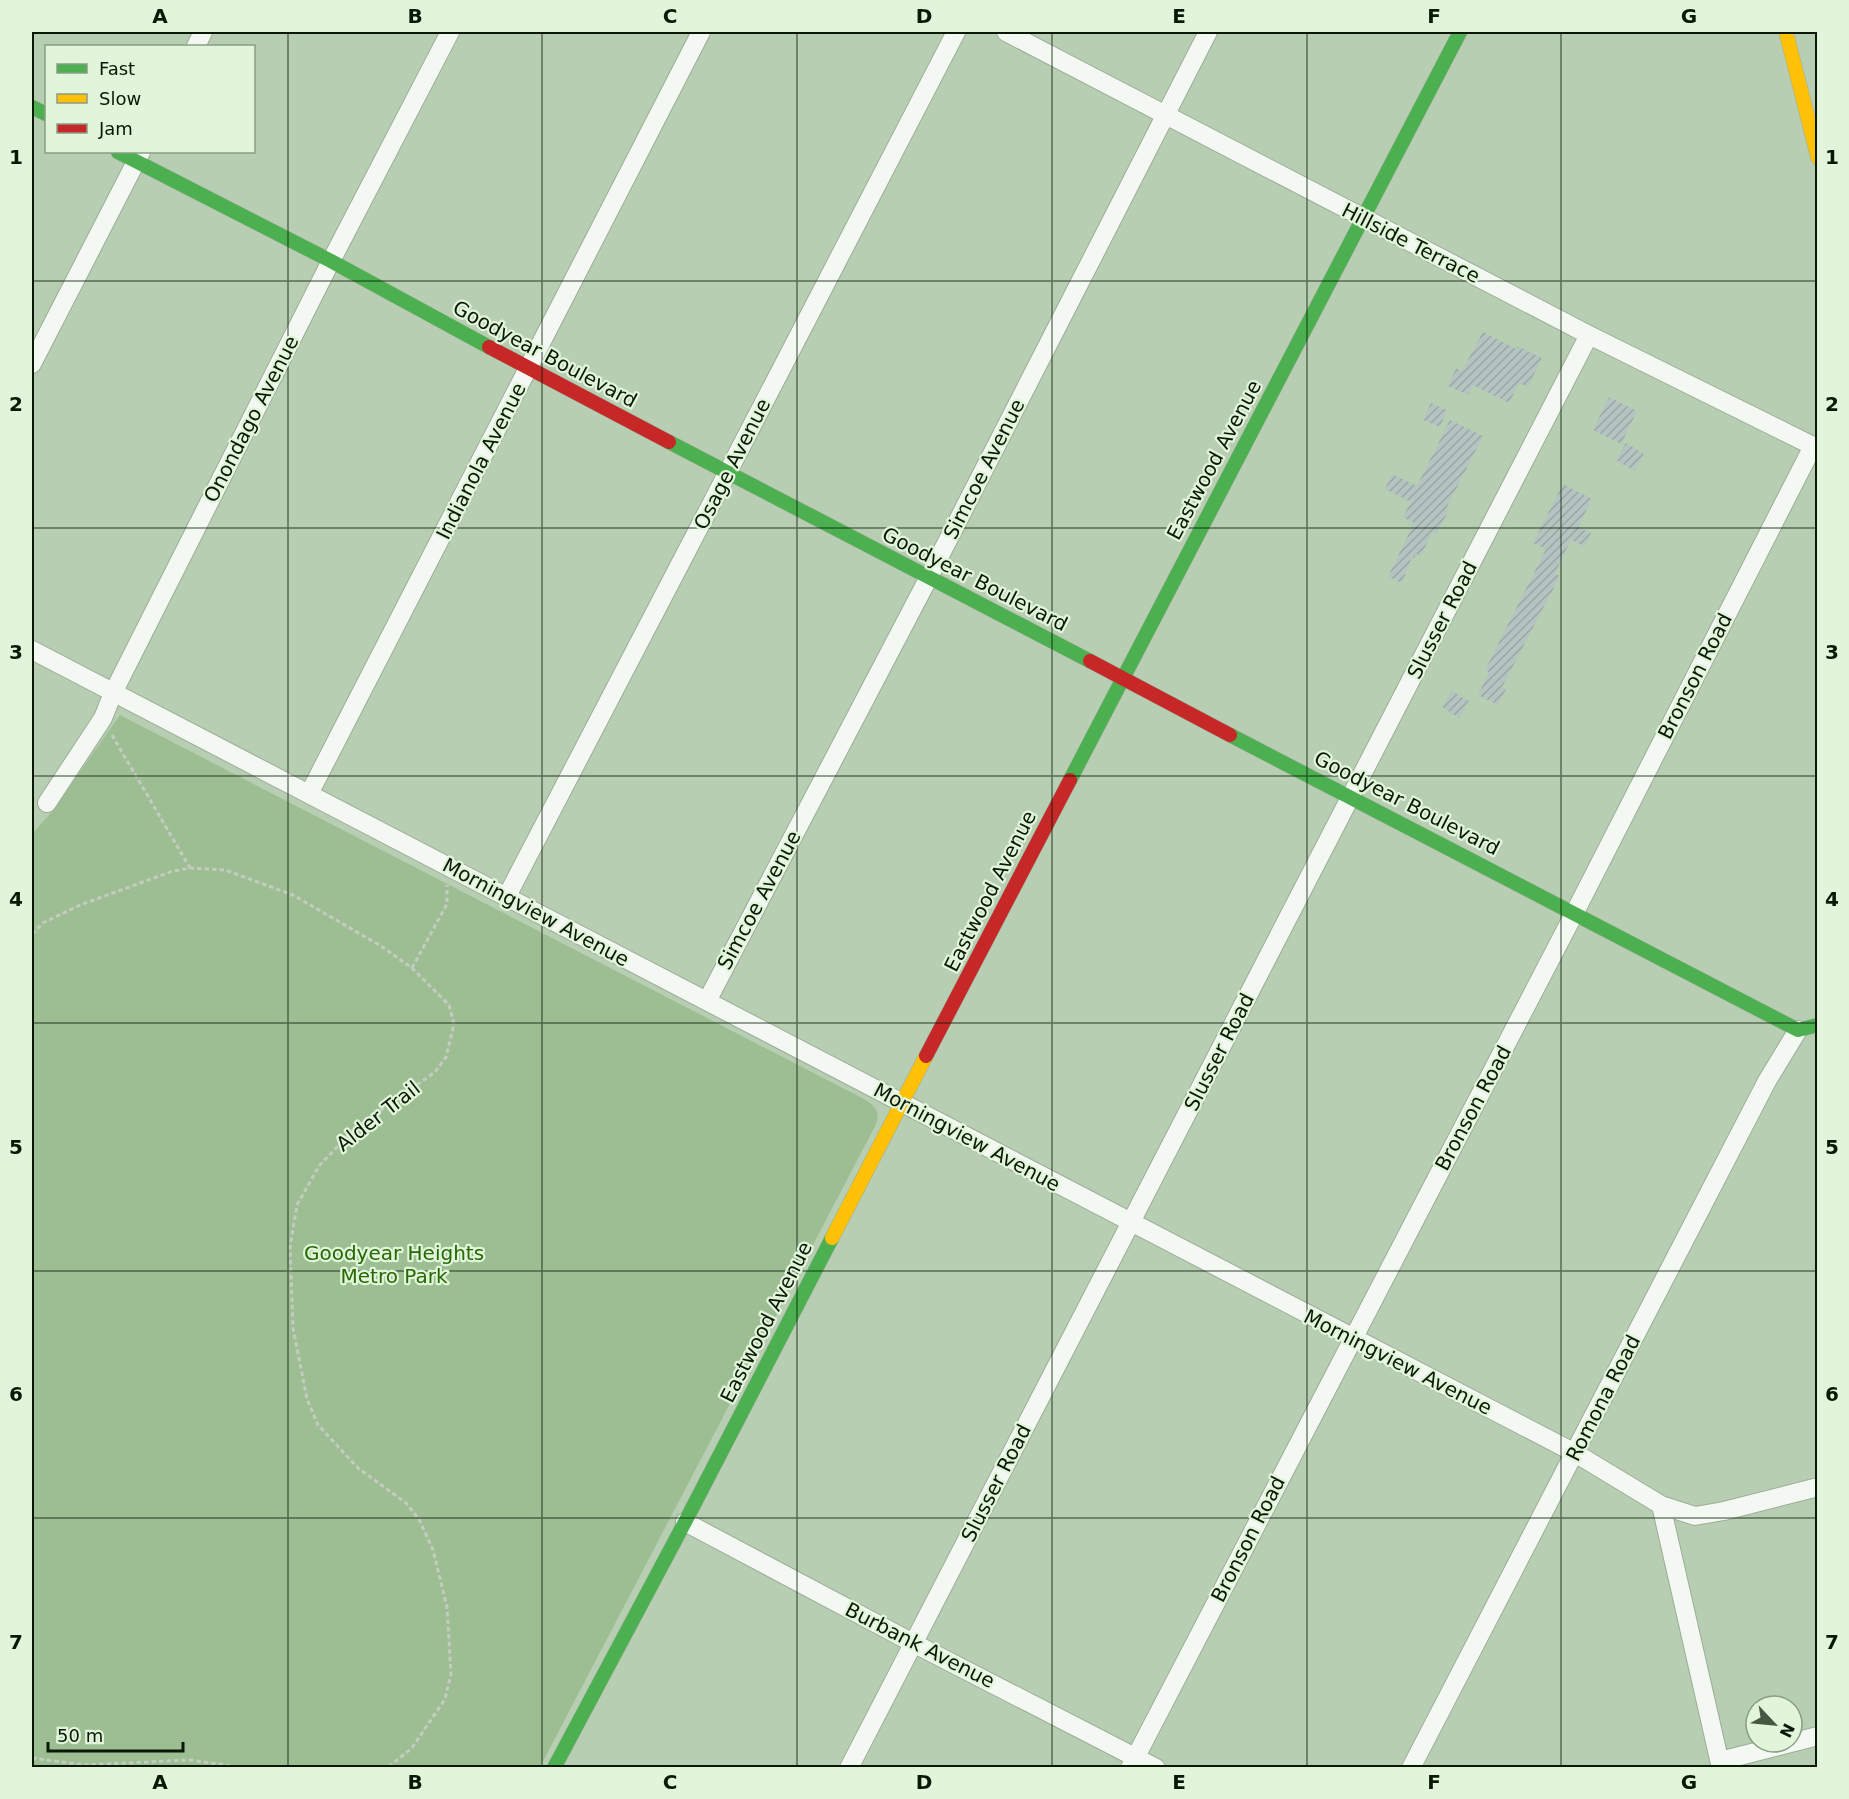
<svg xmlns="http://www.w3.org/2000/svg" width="1849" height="1799" font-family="'DejaVu Sans',sans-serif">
	<defs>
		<pattern id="building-hatch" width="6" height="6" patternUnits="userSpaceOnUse" patternTransform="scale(1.5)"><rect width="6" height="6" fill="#b4c4c1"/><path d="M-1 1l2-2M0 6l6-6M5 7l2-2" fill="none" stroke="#99a8a4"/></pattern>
	</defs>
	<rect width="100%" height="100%" fill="#b8ceb2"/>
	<path fill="#9cbe92" d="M120,715L864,1099C880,1109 881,1115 872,1132L540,1767H32V834L50,814Z"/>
	<path fill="url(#building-hatch)" d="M1483,332L1516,349L1517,346L1542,358L1528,387L1519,383L1509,403L1473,385L1468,395L1448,386L1456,368L1462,371Z
		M1609,397L1637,411L1621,444L1593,430Z
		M1431,403L1447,410L1440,427L1423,420Z
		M1450,420L1483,436L1446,509L1449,510L1436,534L1432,532L1421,556L1416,554L1414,558L1412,557L1402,583L1388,577L1414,523L1403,517L1411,502L1385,489L1392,474L1417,486Z
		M1626,443L1644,454L1634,471L1616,460Z
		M1563,484L1592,499L1578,527L1591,533L1584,546L1571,540L1555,573L1560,576L1502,687L1506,689L1498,705L1478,695L1489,672L1485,670L1546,549L1533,543Z
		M1452,691L1469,701L1459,718L1442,707Z"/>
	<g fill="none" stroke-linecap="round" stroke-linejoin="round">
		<g stroke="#9bad97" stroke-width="20">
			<path id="street" d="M1006,32L1589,335L1813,446L1818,445
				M196,46L203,32
				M32,364L141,152
				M32,650L1575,1453L1661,1505L1721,1768
				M309,794L701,32
				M47,803L103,718L113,693L331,261L450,32
				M507,896L716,495L956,32
				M707,1001L929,577L1208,32
				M1661,1505L1695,1516L1724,1511L1818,1487
				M685,1522L913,1643L1156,1768
				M1720,1761L1818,1736
				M849,1768L1589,335
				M1130,1768L1575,912L1813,446
				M1411,1768L1767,1081L1798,1030"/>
		</g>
		<g stroke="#9bad97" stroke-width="15">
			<path id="fast" d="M32,107L46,114
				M118,152L331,261L489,347
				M669,442L1090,661
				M1230,735L1798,1030L1818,1025
				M1070,780L1460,32
				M554,1768L685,1522L832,1238"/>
		</g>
		<g stroke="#9bad97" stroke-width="15">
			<path id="slow" d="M1786,32L1818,158
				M832,1238L926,1056"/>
		</g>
		<g stroke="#9bad97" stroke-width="15">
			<path id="jam" d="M489,347L669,442
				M1090,661L1230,735
				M926,1056L1070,780"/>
		</g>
		<path stroke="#c4cbc1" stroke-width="3" stroke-dasharray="4.5 3" stroke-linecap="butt" d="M112,735L190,868
			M32,934L43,923L80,905L173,871L190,868L225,870L293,895L381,946L412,968L449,1005L454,1024L446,1057L435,1072L354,1129L319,1166L297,1205L290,1247L293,1328L307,1399L318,1425L358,1468L406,1503L419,1519L433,1550L447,1607L451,1674L445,1699L412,1748L387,1768
			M412,968L447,904V885
			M32,1758L85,1765L189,1760L247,1768"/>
		<use href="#street" stroke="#f4f8f3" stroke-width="18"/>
		<use href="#fast" stroke="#4caf50" stroke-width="14"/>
		<use href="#slow" stroke="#ffc107" stroke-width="14"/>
		<use href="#jam" stroke="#c62828" stroke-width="14"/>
	</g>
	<path fill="none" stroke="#0a1906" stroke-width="1.5" stroke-opacity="0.55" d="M288,32V1768M542,32V1768M797,32V1768M1052,32V1768M1307,32V1768M1561,32V1768M32,281H1818M32,528H1818M32,776H1818M32,1023H1818M32,1271H1818M32,1518H1818"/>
	<g text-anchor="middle" stroke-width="4.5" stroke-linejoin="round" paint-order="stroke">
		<g font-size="20" fill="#0a1906" stroke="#e0f5d9">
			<text transform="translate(1411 243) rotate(27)" y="7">Hillside Terrace</text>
			<text transform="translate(545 354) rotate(28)" y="7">Goodyear Boulevard</text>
			<text transform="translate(251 419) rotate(-63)" y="7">Onondago Avenue</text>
			<text transform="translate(1214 460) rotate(-62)" y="7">Eastwood Avenue</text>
			<text transform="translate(481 461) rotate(-63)" y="7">Indianola Avenue</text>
			<text transform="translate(732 464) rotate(-63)" y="7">Osage Avenue</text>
			<text transform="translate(984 469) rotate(-63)" y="7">Simcoe Avenue</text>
			<text transform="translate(975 579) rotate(27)" y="7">Goodyear Boulevard</text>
			<text transform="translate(1442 620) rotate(-63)" y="7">Slusser Road</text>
			<text transform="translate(1695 676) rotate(-63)" y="7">Bronson Road</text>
			<text transform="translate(1407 803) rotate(27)" y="7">Goodyear Boulevard</text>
			<text transform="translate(990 891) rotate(-63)" y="7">Eastwood Avenue</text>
			<text transform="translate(759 900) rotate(-62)" y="7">Simcoe Avenue</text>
			<text transform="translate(536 912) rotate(28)" y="7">Morningview Avenue</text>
			<text transform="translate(1219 1052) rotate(-63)" y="7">Slusser Road</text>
			<text transform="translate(1473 1108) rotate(-62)" y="7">Bronson Road</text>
			<text transform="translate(378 1116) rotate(-38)" y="7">Alder Trail</text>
			<text transform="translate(967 1137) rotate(28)" y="7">Morningview Avenue</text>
			<text transform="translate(766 1322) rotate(-63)" y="7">Eastwood Avenue</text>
			<text transform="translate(1398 1362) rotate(27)" y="7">Morningview Avenue</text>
			<text transform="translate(1603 1398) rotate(-63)" y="7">Romona Road</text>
			<text transform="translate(996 1483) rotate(-63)" y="7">Slusser Road</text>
			<text transform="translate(1248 1539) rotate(-63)" y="7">Bronson Road</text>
			<text transform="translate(920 1645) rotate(27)" y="7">Burbank Avenue</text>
		</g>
		<g font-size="20" fill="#266803" stroke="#e0f5d9">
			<text x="394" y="1260">Goodyear Heights<tspan x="394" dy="23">Metro Park</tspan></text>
		</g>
	</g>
	<rect width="1849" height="1799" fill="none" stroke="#e0f5d9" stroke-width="66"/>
	<rect x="45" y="45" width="210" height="108" fill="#e0f5d9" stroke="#8a9d85" stroke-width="1.5"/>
	<rect x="57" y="64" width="30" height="9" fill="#4caf50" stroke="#8a9d85" stroke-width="1.5"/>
	<text x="99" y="75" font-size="18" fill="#0a1906">Fast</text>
	<rect x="57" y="94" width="30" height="9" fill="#ffc107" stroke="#8a9d85" stroke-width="1.5"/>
	<text x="99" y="105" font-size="18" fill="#0a1906">Slow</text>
	<rect x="57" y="124" width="30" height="9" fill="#c62828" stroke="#8a9d85" stroke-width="1.5"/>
	<text x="99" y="135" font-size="18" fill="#0a1906">Jam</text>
	<g transform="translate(1774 1724) rotate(116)"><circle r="28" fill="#e0f5d9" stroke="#8a9d85" stroke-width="1.5"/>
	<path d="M0-4.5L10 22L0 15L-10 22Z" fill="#475842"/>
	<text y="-9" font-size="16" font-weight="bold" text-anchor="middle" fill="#0a1906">N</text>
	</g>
	<path d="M48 1742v9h135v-9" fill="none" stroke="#0a1906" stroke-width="3"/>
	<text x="57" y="1742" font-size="18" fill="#0a1906" stroke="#e0f5d9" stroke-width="4.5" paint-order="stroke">50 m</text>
	<rect x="33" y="33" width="1783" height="1733" fill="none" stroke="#0a1906" stroke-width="2"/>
	<g font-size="20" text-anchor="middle" font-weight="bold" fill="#0a1906">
		<text x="160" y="23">A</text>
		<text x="415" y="23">B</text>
		<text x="670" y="23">C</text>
		<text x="924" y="23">D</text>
		<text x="1179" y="23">E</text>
		<text x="1434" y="23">F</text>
		<text x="1689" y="23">G</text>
		<text x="16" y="164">1</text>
		<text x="1832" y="164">1</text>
		<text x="16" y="411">2</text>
		<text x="1832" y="411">2</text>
		<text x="16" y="659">3</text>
		<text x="1832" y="659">3</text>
		<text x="16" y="906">4</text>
		<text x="1832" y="906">4</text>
		<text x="16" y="1154">5</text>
		<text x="1832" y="1154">5</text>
		<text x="16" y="1401">6</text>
		<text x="1832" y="1401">6</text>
		<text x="16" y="1649">7</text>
		<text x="1832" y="1649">7</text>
		<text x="160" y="1789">A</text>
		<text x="415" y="1789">B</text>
		<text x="670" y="1789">C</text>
		<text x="924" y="1789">D</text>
		<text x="1179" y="1789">E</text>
		<text x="1434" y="1789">F</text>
		<text x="1689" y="1789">G</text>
	</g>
</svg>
